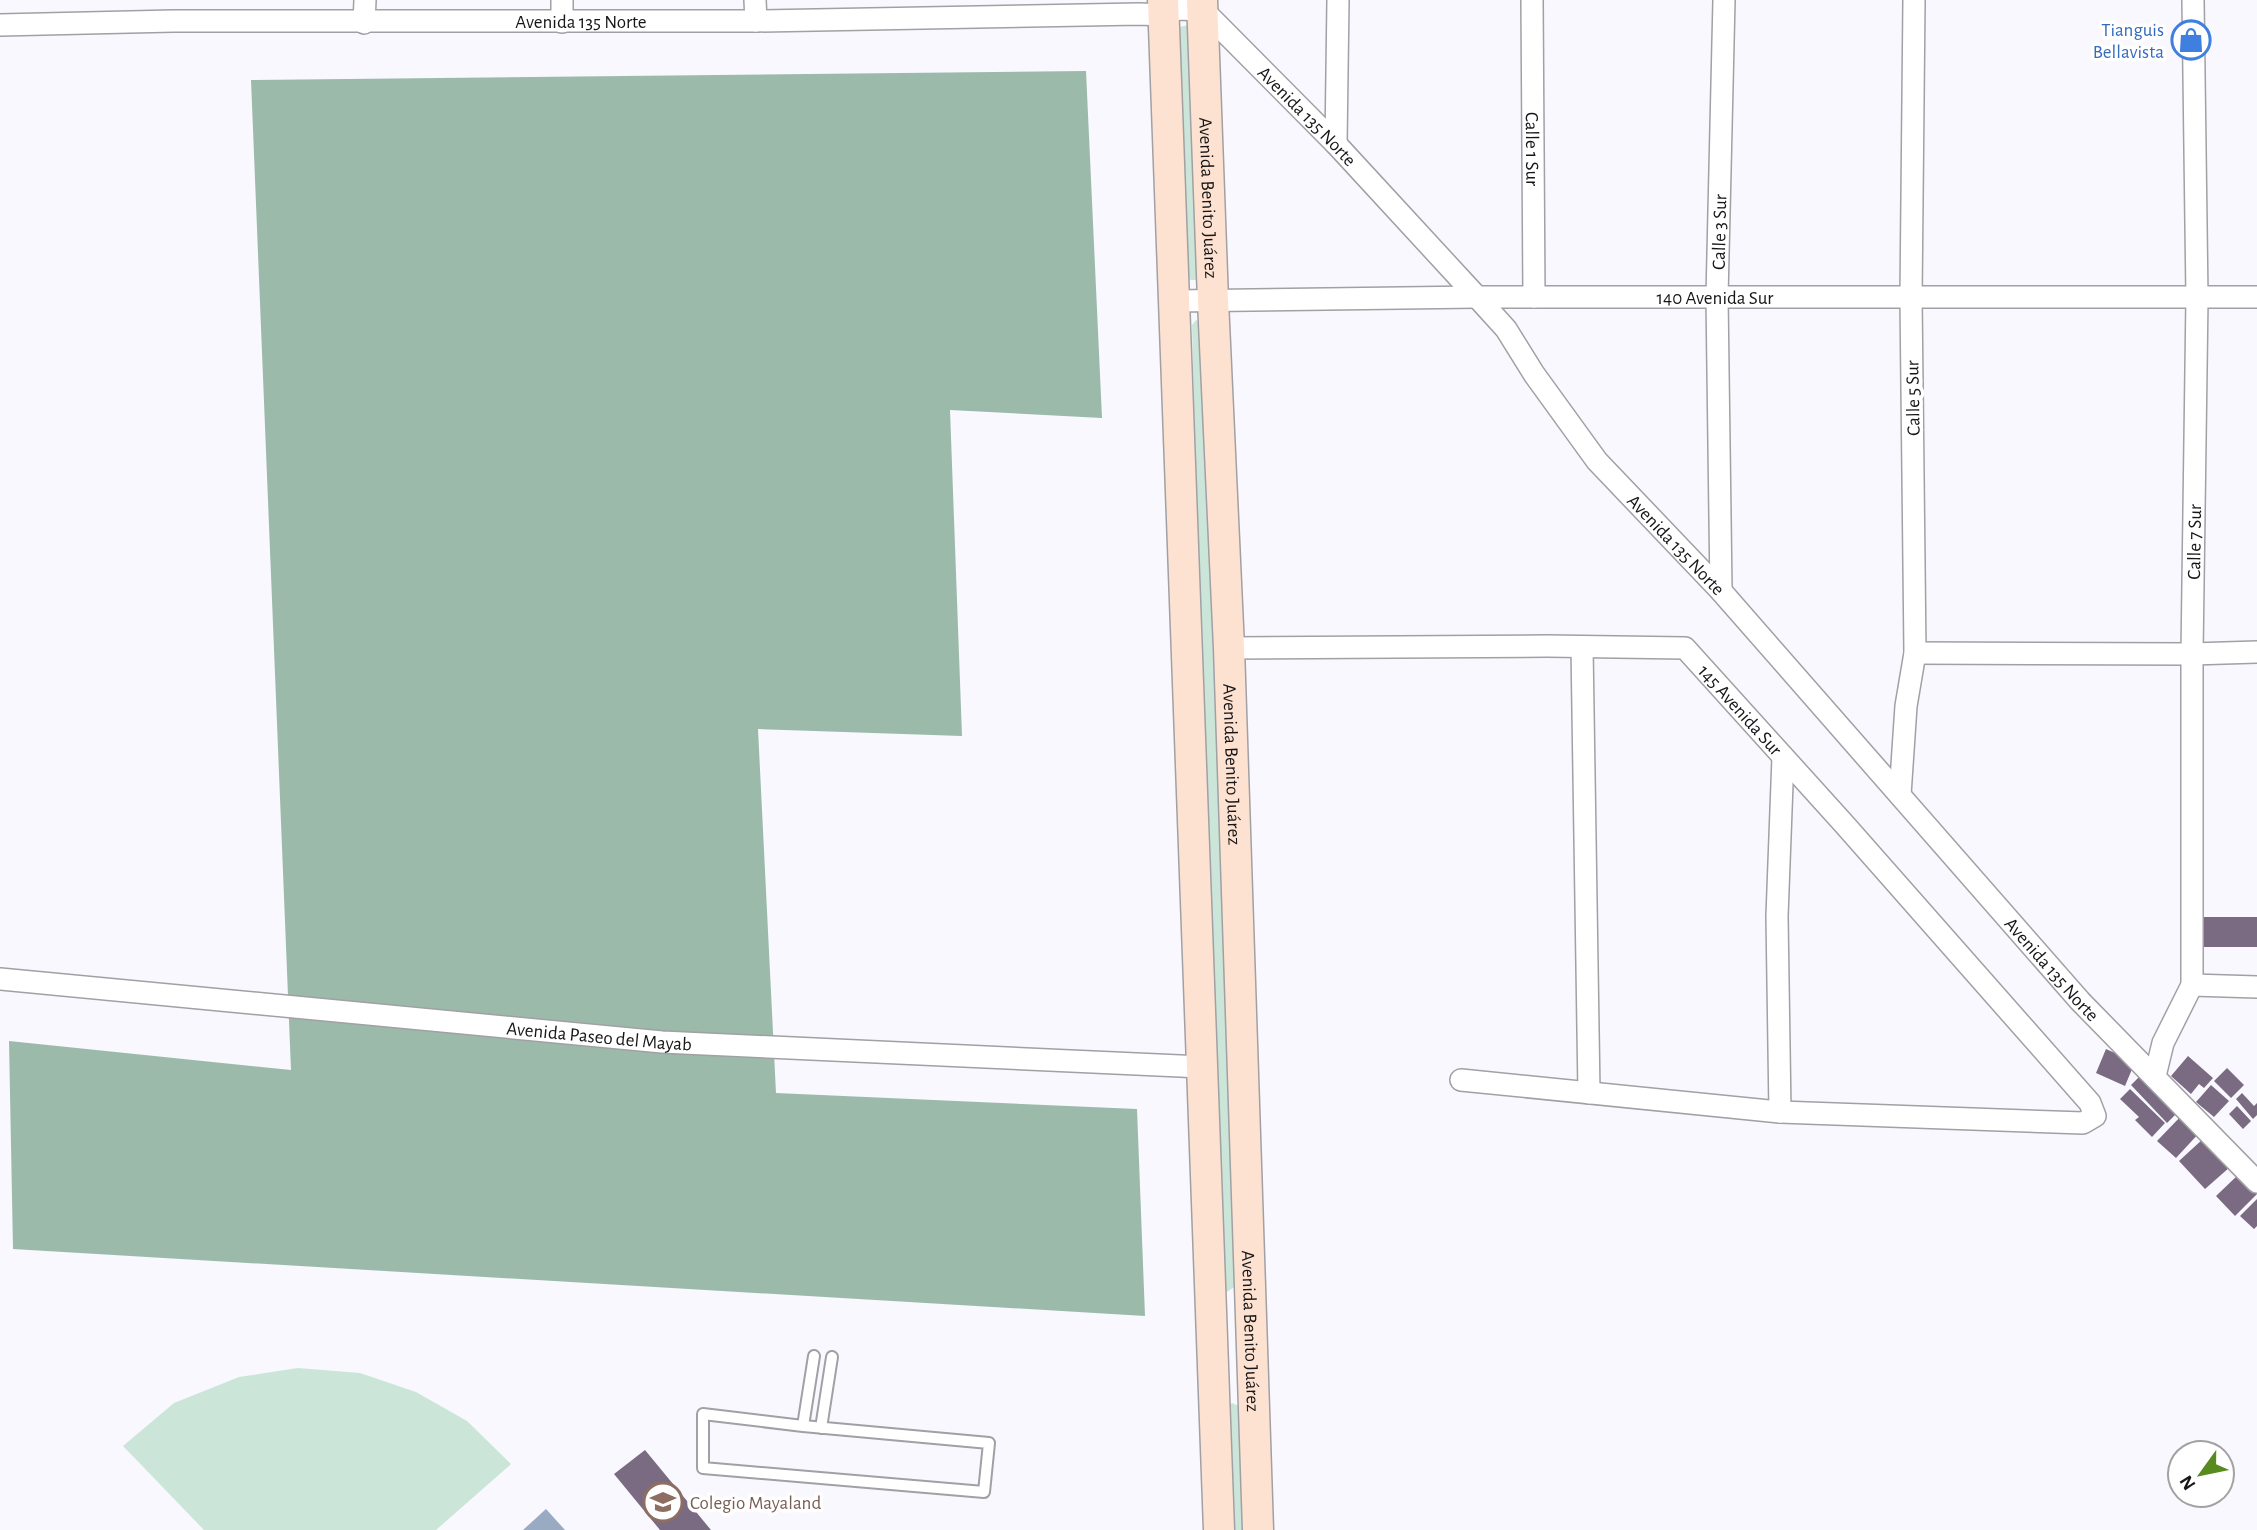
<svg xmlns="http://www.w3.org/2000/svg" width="2257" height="1530" font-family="'Alegreya Sans',sans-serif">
	<rect width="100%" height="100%" fill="#f8f8fe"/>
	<path fill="#cbe6d8" d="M1189,25L1198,280H1191L1184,276L1174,33L1179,27Z
		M1196,320L1205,325L1237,1285L1227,1292L1222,1284L1204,801L1192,325Z
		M298,1368L360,1373L416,1392L467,1421L511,1464L436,1530H204L123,1446L174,1403L239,1377Z
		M1232,1403L1241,1407L1245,1530H1232L1228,1407Z"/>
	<path fill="#9cbaaa" d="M1086,71L1102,418L950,410L962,736L758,729L776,1093L1137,1109L1145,1316L13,1249L9,1041L291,1070L251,80Z"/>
	<path fill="#99abc3" d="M546,1509L565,1530H523Z"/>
	<path fill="#7b6b82" d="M2201,917H2257V947H2201Z
		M2106,1049L2135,1062L2125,1086L2096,1073Z
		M2188,1056L2213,1078L2204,1088L2199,1084L2191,1094L2171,1076Z
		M2227,1068L2244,1085L2231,1098L2214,1081Z
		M2143,1073L2179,1111L2167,1123L2131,1085Z
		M2211,1085L2229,1101L2214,1117L2196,1102Z
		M2130,1089L2165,1123L2152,1137L2135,1120L2139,1117L2120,1099Z
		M2242,1093L2254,1106L2257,1103V1115L2253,1119L2236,1099Z
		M2237,1106L2251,1121L2243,1129L2229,1114Z
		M2183,1114L2201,1131L2176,1158L2157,1141Z
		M2204,1138L2230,1167L2205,1189L2179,1161Z
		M2239,1174L2257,1194L2235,1216L2216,1196Z
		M2257,1199V1226L2254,1229L2240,1216Z
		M645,1450L711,1530H660L614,1474Z"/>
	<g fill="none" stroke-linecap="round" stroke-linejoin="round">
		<g stroke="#a0a0a5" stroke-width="14">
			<path id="lane" d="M703,1414L803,1426L989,1443L984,1492L703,1468Z
				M803,1426L814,1356
				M821,1428L832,1357"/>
		</g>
		<g stroke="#a0a0a5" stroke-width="24">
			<g id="street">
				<path d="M755,0L756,21"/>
				<path id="s1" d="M1532,0L1534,297"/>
				<path d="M562,22V0"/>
				<path d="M364,23L365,0"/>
				<path id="s2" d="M0,25L173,21H756L1139,14L1164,15L1178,9L1203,10L1336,144L1477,297L1506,329L1534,374L1597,461L1721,591L2080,1001L2257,1182"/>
				<path d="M1336,144L1338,0"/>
				<path id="s3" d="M1174,301L1477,297H2257"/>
				<path id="s4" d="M1721,591L1717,297L1724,0"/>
				<path d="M1582,647L1589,1093"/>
				<path id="s5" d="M1229,648L1547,646L1685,648L1845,825L2090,1103L2095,1116L2083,1123L1780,1112L1461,1080"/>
				<path d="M1915,653L2192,654L2257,652"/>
				<path d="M1900,795L1906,706L1915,653L1911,298L1914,0"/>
				<path id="s6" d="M0,979L662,1042L1202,1067"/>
				<path d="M2192,985L2257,987"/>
				<path id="s7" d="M2155,1076L2163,1043L2192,985V654L2197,298L2193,0"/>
				<path d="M1780,1112L1777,916L1783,757"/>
			</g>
		</g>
		<g stroke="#a0a0a5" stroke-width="33">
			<g id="secondary">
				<path d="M1163,0L1219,1530"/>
				<path id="s8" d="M1202,0L1213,301L1229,648L1258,1530"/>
			</g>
		</g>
		<use href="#lane" stroke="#fff" stroke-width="10"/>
		<use href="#street" stroke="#fff" stroke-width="21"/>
		<use href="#secondary" stroke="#fee2d1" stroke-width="30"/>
	</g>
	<defs>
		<g id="shop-ring" transform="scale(2.0125)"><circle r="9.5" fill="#fff" stroke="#3f7fe0" stroke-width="1.5"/><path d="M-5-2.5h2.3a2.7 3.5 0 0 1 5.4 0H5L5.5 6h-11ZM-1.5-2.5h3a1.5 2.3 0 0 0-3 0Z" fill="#3f7fe0"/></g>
		<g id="school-ring" transform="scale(2.0125)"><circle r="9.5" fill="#fff" stroke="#8d6e63" stroke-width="1.5"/><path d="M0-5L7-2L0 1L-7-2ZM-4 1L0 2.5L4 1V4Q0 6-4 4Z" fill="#8d6e63"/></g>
	</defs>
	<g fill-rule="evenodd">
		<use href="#shop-ring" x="2191" y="40"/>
		<use href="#school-ring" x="663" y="1502"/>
	</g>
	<g text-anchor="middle" stroke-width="7" stroke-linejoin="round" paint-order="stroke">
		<g font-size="19" fill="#161618" stroke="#fff">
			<text dy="7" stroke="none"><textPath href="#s2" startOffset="581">Avenida 135 Norte</textPath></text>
			<text dy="7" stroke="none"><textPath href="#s2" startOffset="1353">Avenida 135 Norte</textPath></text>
			<text dy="7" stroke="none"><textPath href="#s1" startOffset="149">Calle 1 Sur</textPath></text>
			<text dy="7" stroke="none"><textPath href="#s8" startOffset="198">Avenida Benito Juárez</textPath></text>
			<text dy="7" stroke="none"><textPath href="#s4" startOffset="359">Calle 3 Sur</textPath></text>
			<text dy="7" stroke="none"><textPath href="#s3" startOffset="541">140 Avenida Sur</textPath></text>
			<text transform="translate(1912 398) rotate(-91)" y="7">Calle 5 Sur</text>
			<text dy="7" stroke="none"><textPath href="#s7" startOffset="542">Calle 7 Sur</textPath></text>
			<text dy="7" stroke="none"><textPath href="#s2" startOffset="1920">Avenida 135 Norte</textPath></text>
			<text dy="7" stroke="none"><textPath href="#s5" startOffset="539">145 Avenida Sur</textPath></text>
			<text dy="7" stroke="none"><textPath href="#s8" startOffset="765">Avenida Benito Juárez</textPath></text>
			<text dy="7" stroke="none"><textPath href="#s2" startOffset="2487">Avenida 135 Norte</textPath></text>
			<text dy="7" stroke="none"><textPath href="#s6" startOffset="602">Avenida Paseo del Mayab</textPath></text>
			<text dy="7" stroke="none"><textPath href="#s8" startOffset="1332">Avenida Benito Juárez</textPath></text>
		</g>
		<g font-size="19" fill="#366cbe" stroke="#fff" text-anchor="end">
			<text x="2164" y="36">Tianguis<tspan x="2164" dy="22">Bellavista</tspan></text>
		</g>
		<g font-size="19" fill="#785e54" stroke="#fff" text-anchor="start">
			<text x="690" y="1509">Colegio Mayaland</text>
		</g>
	</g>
	<g transform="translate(2201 1474) rotate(237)"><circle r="33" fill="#ffffff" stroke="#a2a2a3" stroke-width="2"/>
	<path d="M0-5L12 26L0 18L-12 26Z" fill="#588a1f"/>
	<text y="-10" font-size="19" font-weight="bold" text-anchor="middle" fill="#161618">N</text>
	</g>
</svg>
